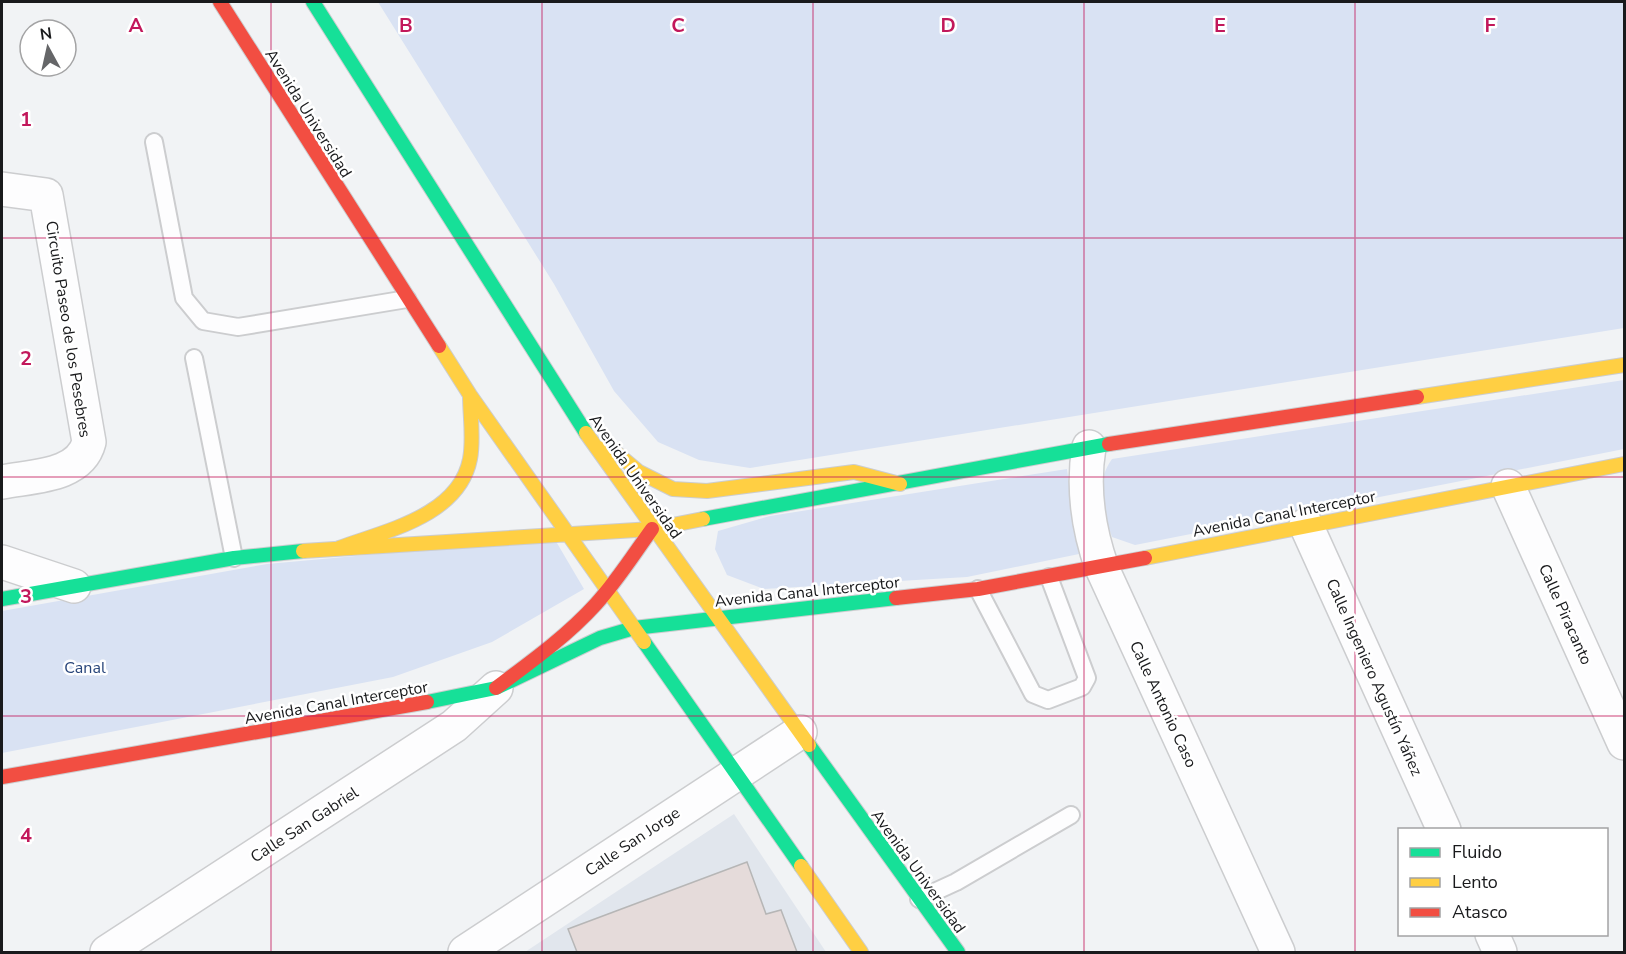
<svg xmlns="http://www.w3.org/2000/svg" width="1626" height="954" font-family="'Nunito Sans',sans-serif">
	<rect width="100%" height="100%" fill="#f1f3f5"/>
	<path fill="#e1e6ed" d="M734,814L826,952H525Z"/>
	<path fill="#d9e2f3" d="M378,2H1624V328L750,468L699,460L658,442L614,391L554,284Z
		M1624,380V449L1135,545L1112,537C1103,510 1094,484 1112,459Z
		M1067,469L1079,554L967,577L764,589L727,575L715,549L718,531L770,516Z
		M554,538L584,589L492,642L393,677L2,753V611L267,564Z"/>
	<path fill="#e5dbda" stroke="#b6b6b6" stroke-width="1.5" d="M747,862L766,914L781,910L797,952H577L568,929Z"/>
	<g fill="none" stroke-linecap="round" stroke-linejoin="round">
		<g stroke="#cccdcf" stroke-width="20">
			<path id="lane" d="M154,142L184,298L203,321L238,327L407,299
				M194,358L234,558
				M978,589L1033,694L1048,700L1082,687L1087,678L1049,577
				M919,899L956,882L1071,815"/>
		</g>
		<g stroke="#cccdcf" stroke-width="36">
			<path id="street" d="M2,189L46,195L89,442C80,477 32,476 2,482
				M1089,447C1082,489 1088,528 1102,568L1278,952
				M1508,486L1624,743
				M1306,525L1444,830
				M2,562L74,586
				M1492,934L1500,952
				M107,952L454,726L496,688
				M465,952L800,732"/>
		</g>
		<g stroke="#cccdcf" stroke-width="16">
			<path id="fast" d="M313,2L586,433
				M703,519L1109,444
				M2,599L234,558L303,551
				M644,642L801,866
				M427,702L496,688L600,638L634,628L896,598
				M809,745L958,952"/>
		</g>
		<g stroke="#cccdcf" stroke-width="16">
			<path id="slow" d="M439,346L470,395L644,642
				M1417,397L1624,365
				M586,433L809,745
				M607,445L639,472L673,489L707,491L854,472L900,484
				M339,548C385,531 459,516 470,459C474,439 470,416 470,395
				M303,551L652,529L703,519
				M1145,558L1624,464
				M801,866L861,952"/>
		</g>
		<g stroke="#cccdcf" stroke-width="16">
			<path id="jam" d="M220,2L439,346
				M1109,444L1417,397
				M896,598L978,589L1145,558
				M496,688C531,662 567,636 596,604C617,581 634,554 652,529
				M2,777L427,702"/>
		</g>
		<use href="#lane" stroke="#fdfdfe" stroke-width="16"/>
		<use href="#street" stroke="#fdfdfe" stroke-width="33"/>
		<use href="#fast" stroke="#16e098" stroke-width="14"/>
		<use href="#slow" stroke="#ffcf43" stroke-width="14"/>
		<use href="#jam" stroke="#f24e42" stroke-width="14"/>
	</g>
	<path fill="none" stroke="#c2185b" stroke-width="1.5" stroke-opacity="0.55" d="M271,2V952M542,2V952M813,2V952M1084,2V952M1355,2V952M2,238H1624M2,477H1624M2,716H1624"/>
	<g text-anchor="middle" stroke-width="5" stroke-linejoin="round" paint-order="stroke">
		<g font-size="16" fill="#191a1c" stroke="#fff">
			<text transform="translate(309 113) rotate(58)" y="6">Avenida Universidad</text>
			<text transform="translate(69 329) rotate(81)" y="6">Circuito Paseo de los Pesebres</text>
			<text transform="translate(636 476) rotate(55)" y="6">Avenida Universidad</text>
			<text transform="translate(1284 513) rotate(-11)" y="6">Avenida Canal Interceptor</text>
			<text transform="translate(807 591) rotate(-6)" y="6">Avenida Canal Interceptor</text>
			<text transform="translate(1566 614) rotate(66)" y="6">Calle Piracanto</text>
			<text transform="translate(1375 677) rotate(66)" y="6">Calle Ingeniero Agustín Yáñez</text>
			<text transform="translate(336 702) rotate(-10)" y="6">Avenida Canal Interceptor</text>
			<text transform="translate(1164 704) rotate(65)" y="6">Calle Antonio Caso</text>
			<text transform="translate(304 824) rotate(-33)" y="6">Calle San Gabriel</text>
			<text transform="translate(632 841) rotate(-34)" y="6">Calle San Jorge</text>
			<text transform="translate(919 871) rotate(54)" y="6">Avenida Universidad</text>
		</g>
		<g font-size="16" fill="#28457a" stroke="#fff">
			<text x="85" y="673">Canal</text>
		</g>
	</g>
	<g font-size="20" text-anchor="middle" font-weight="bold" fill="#c2185b" stroke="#fff" stroke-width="5" stroke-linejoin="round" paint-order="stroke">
		<text x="136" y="32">A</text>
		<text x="406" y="32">B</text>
		<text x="678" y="32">C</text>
		<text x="948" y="32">D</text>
		<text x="1220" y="32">E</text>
		<text x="1490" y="32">F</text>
		<text x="26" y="126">1</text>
		<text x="26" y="365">2</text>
		<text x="26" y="603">3</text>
		<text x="26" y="842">4</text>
	</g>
	<rect width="1626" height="954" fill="none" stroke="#191a1c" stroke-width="6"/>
	<rect x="1398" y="828" width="210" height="108" fill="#ffffff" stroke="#a3a3a4" stroke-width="1.5"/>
	<rect x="1410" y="848" width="30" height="9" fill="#16e098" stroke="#a3a3a4" stroke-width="1.5"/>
	<text x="1452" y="858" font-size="18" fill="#191a1c">Fluido</text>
	<rect x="1410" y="878" width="30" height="9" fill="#ffcf43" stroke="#a3a3a4" stroke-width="1.5"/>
	<text x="1452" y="888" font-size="18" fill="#191a1c">Lento</text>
	<rect x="1410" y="908" width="30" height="9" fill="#f24e42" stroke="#a3a3a4" stroke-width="1.5"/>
	<text x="1452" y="918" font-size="18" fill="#191a1c">Atasco</text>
	<g transform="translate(48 48) rotate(352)"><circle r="28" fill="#ffffff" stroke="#a3a3a4" stroke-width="1.5"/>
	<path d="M0-4.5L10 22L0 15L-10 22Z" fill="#656668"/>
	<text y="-9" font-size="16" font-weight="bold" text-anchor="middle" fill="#191a1c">N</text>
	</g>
</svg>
